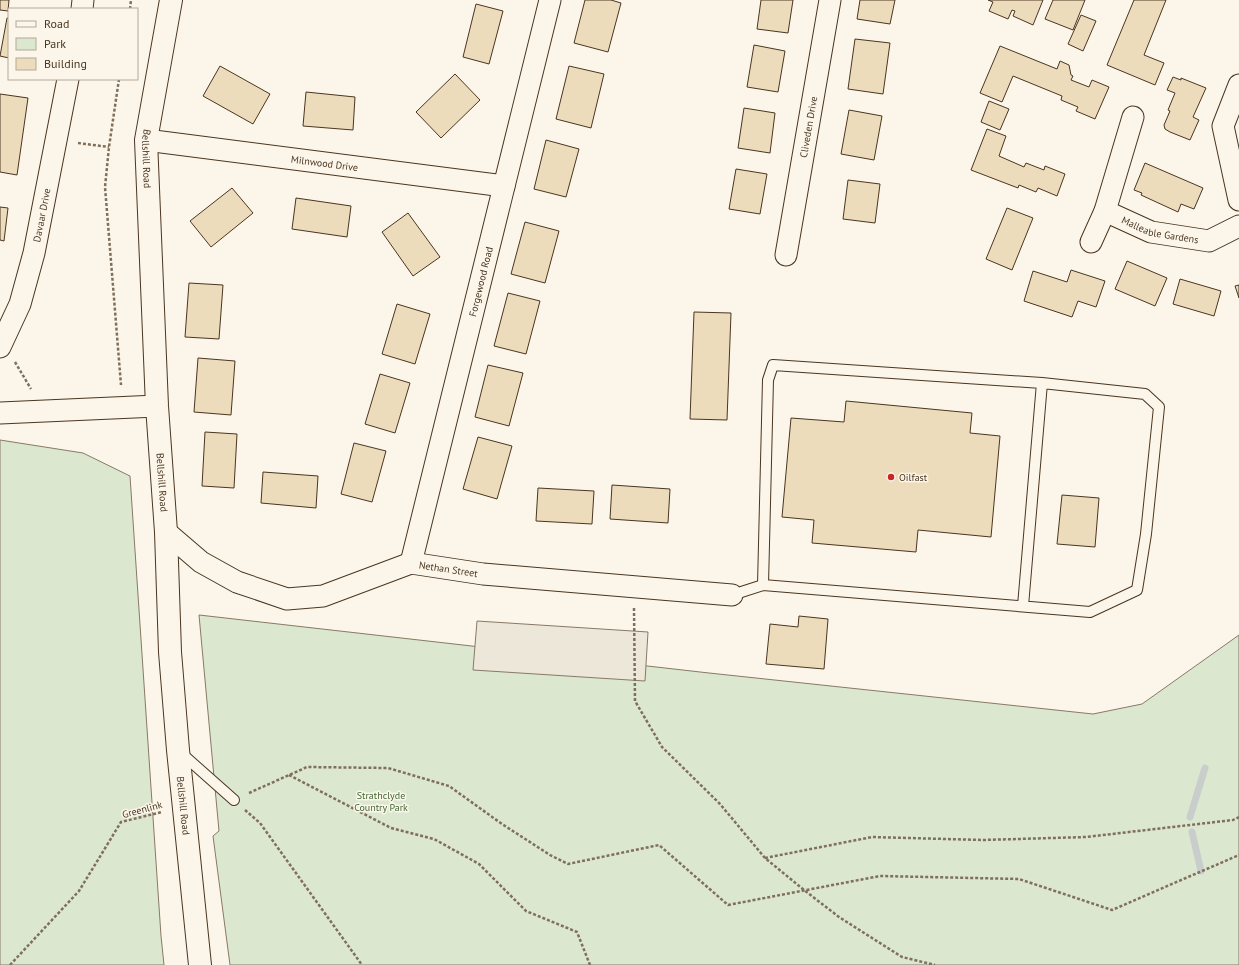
<svg xmlns="http://www.w3.org/2000/svg" width="1239" height="965" font-family="'PT Sans',sans-serif">
	<rect width="100%" height="100%" fill="#fbf6e9"/>
	<path fill="#dce7d0" stroke="#887966" d="M0,440L83,453L130,476L161,936L164,965H0Z
		M199,615L709,673L1093,714L1142,704L1239,635V965H230L213,836L219,831Z"/>
	<path fill="#ede7d9" stroke="#887966" d="M477,621L648,632L645,681L473,670Z"/>
	<g fill="none" stroke-linecap="round" stroke-linejoin="round">
		<path stroke="#c9cecd" stroke-width="7" d="M1190,817L1205,768
			M1192,832L1201,871"/>
	</g>
	<path fill="#ecdcbc" stroke="#4a3520" d="M0,0H9L8,11L0,10Z
		M585,0H611L621,3L608,52L574,43Z
		M761,0H793L788,33L757,29Z
		M860,0H895L890,24L857,19Z
		M988,0H1043L1033,25L1013,16L1015,11L1012,10L1008,19L989,11L993,2Z
		M1053,0H1085L1073,30L1045,19Z
		M1134,0H1166L1144,55L1164,63L1155,85L1107,65Z
		M476,4L503,11L489,64L463,57Z
		M1081,15L1096,21L1083,51L1068,44Z
		M7,18H9V58L0,56Z
		M855,39L890,43L883,94L848,89Z
		M754,45L785,51L778,92L747,87Z
		M1000,46L1057,69L1060,61L1069,65L1071,75L1073,76L1071,80L1089,87L1092,80L1109,87L1095,119L1076,111L1078,107L1061,100L1062,96L1013,76L1002,102L980,93Z
		M220,66L270,94L253,124L203,96Z
		M569,66L604,74L591,128L556,119Z
		M455,74L480,100L441,138L416,112Z
		M1173,77L1181,80V78L1206,88L1193,117L1199,120L1190,140L1170,132L1165,129L1164,125L1170,111L1168,110L1175,93L1167,90Z
		M306,92L355,97L353,130L303,126Z
		M0,94L28,98L17,175L0,172Z
		M989,101L1009,109L1000,130L981,122Z
		M744,108L775,113L770,153L738,148Z
		M849,110L882,116L874,160L841,154Z
		M987,129L1006,136L999,156L1024,167L1026,163L1044,170L1045,166L1065,174L1057,196L1038,188L1036,192L1019,185L1018,188L971,170Z
		M546,140L579,149L566,197L534,189Z
		M1145,163L1203,188L1194,209L1181,204L1178,212L1141,195L1142,193L1134,190Z
		M736,169L767,174L760,214L729,209Z
		M848,180L880,184L875,223L843,219Z
		M232,188L253,213L211,247L190,221Z
		M296,198L351,206L347,237L292,229Z
		M0,207L8,208L4,241L0,240Z
		M1007,208L1033,218L1012,270L986,259Z
		M408,213L440,257L413,276L382,232Z
		M525,222L559,231L545,283L511,274Z
		M1127,261L1167,278L1155,306L1115,289Z
		M1071,270L1105,281L1096,307L1078,301L1072,317L1024,301L1033,271L1067,282Z
		M1180,279L1221,291L1214,316L1173,304Z
		M189,283L223,285L219,339L185,337Z
		M1239,285V298L1235,286Z
		M508,293L540,301L526,354L494,346Z
		M397,304L430,314L415,364L382,354Z
		M694,312L731,313L727,420L690,419Z
		M198,358L235,361L231,415L194,412Z
		M488,365L523,373L509,426L475,417Z
		M380,374L410,383L395,433L365,424Z
		M846,401L972,413L970,433L1000,436L991,537L918,530L916,552L812,543L814,520L782,517L791,418L844,422Z
		M205,432L237,434L234,488L202,486Z
		M478,437L512,446L497,499L463,489Z
		M354,443L386,451L372,502L341,494Z
		M263,472L318,476L316,508L261,503Z
		M612,485L670,489L668,523L610,519Z
		M538,488L594,491L592,524L536,521Z
		M1062,495L1099,498L1095,547L1057,544Z
		M799,616L828,619L824,669L766,664L770,624L798,627Z"/>
	<g fill="none" stroke-linecap="round" stroke-linejoin="round">
		<g stroke="#4a3520" stroke-width="12">
			<path id="lane" d="M732,595L763,585L1090,612L1137,590L1146,534L1159,407L1145,394L1042,383L773,365L768,380L763,585
				M1023,606L1042,383
				M181,753L234,800"/>
		</g>
		<g stroke="#4a3520" stroke-width="23">
			<g id="street">
				<path d="M82,9L83,0"/>
				<path d="M1239,85L1223,126L1239,200"/>
				<path id="s1" d="M1133,117L1105,211L1151,232L1209,241L1239,226"/>
				<path id="s2" d="M146,140L504,186"/>
				<path d="M1091,242L1105,211"/>
				<path id="s3" d="M786,255L830,0"/>
				<path id="s4" d="M0,347L20,304L34,253L68,79"/>
				<path d="M0,413L157,406"/>
				<path id="s5" d="M166,532L201,562L237,582L287,599L323,596L411,563L483,574L732,595"/>
				<path id="s6" d="M411,563L550,0"/>
			</g>
		</g>
		<g stroke="#4a3520" stroke-width="24">
			<g id="primary">
				<path id="s7" d="M171,0L146,140L157,406L166,532L170,652L178,750L200,965"/>
			</g>
		</g>
		<path stroke="#7f6f5c" stroke-width="2.5" stroke-dasharray="3 2" stroke-linecap="butt" d="M130,9L131,0
			M119,79L109,147L105,187L121,385
			M78,143L109,147
			M15,362L31,389
			M634,608L635,701L662,747L720,804L765,858L804,890L839,917L902,957L935,965
			M289,775L391,828L434,839L479,864L526,911L577,932L590,965
			M249,793L307,767L388,768L449,786L502,824L550,855L568,864L659,845L728,905L880,876L1019,879L1112,910L1239,855
			M245,810L260,823L362,965
			M765,858L872,837L983,840L1086,837L1233,820L1239,817
			M10,965L79,891L121,822L162,812"/>
		<use href="#lane" stroke="#fbf6e9" stroke-width="10"/>
		<use href="#street" stroke="#fbf6e9" stroke-width="21"/>
		<use href="#primary" stroke="#fbf6e9" stroke-width="22"/>
	</g>
	<circle fill="#c62828" stroke="#fbf6e9" stroke-width="1.5" cx="891" cy="477" r="4"/>
	<g text-anchor="middle" stroke-width="3" stroke-linejoin="round" paint-order="stroke">
		<g font-size="10" fill="#4a3520" stroke="#fbf6e9">
			<text dy="4" stroke="none"><textPath href="#s3" startOffset="130">Cliveden Drive</textPath></text>
			<text dy="4" stroke="none"><textPath href="#s7" startOffset="161">Bellshill Road</textPath></text>
			<text dy="4" stroke="none"><textPath href="#s2" startOffset="180">Milnwood Drive</textPath></text>
			<text dy="4" stroke="none"><textPath href="#s4" startOffset="139">Davaar Drive</textPath></text>
			<text dy="4" stroke="none"><textPath href="#s1" startOffset="157">Malleable Gardens</textPath></text>
			<text dy="4" stroke="none"><textPath href="#s6" startOffset="290">Forgewood Road</textPath></text>
			<text dy="4" stroke="none"><textPath href="#s7" startOffset="485">Bellshill Road</textPath></text>
			<text dy="4" stroke="none"><textPath href="#s5" startOffset="308">Nethan Street</textPath></text>
			<text dy="4" stroke="none"><textPath href="#s7" startOffset="809">Bellshill Road</textPath></text>
			<text transform="translate(142 809) rotate(-15)" y="4">Greenlink</text>
		</g>
		<g font-size="10" fill="#4a3520" stroke="#fbf6e9" text-anchor="start">
			<text x="899" y="481">Oilfast</text>
		</g>
		<g font-size="10" fill="#436837" stroke="#fbf6e9">
			<text x="381" y="799">Strathclyde<tspan x="381" dy="12">Country Park</tspan></text>
		</g>
	</g>
	<rect x="8" y="8" width="130" height="72" fill="#fbf6e9" stroke="#b4a999"/>
	<rect x="16" y="21" width="20" height="6" fill="#fbf6e9" stroke="#b4a999"/>
	<text x="44" y="28" font-size="12" fill="#4a3520">Road</text>
	<rect x="16" y="38" width="20" height="12" fill="#dce7d0" stroke="#b4a999"/>
	<text x="44" y="48" font-size="12" fill="#4a3520">Park</text>
	<rect x="16" y="58" width="20" height="12" fill="#ecdcbc" stroke="#b4a999"/>
	<text x="44" y="68" font-size="12" fill="#4a3520">Building</text>
</svg>
